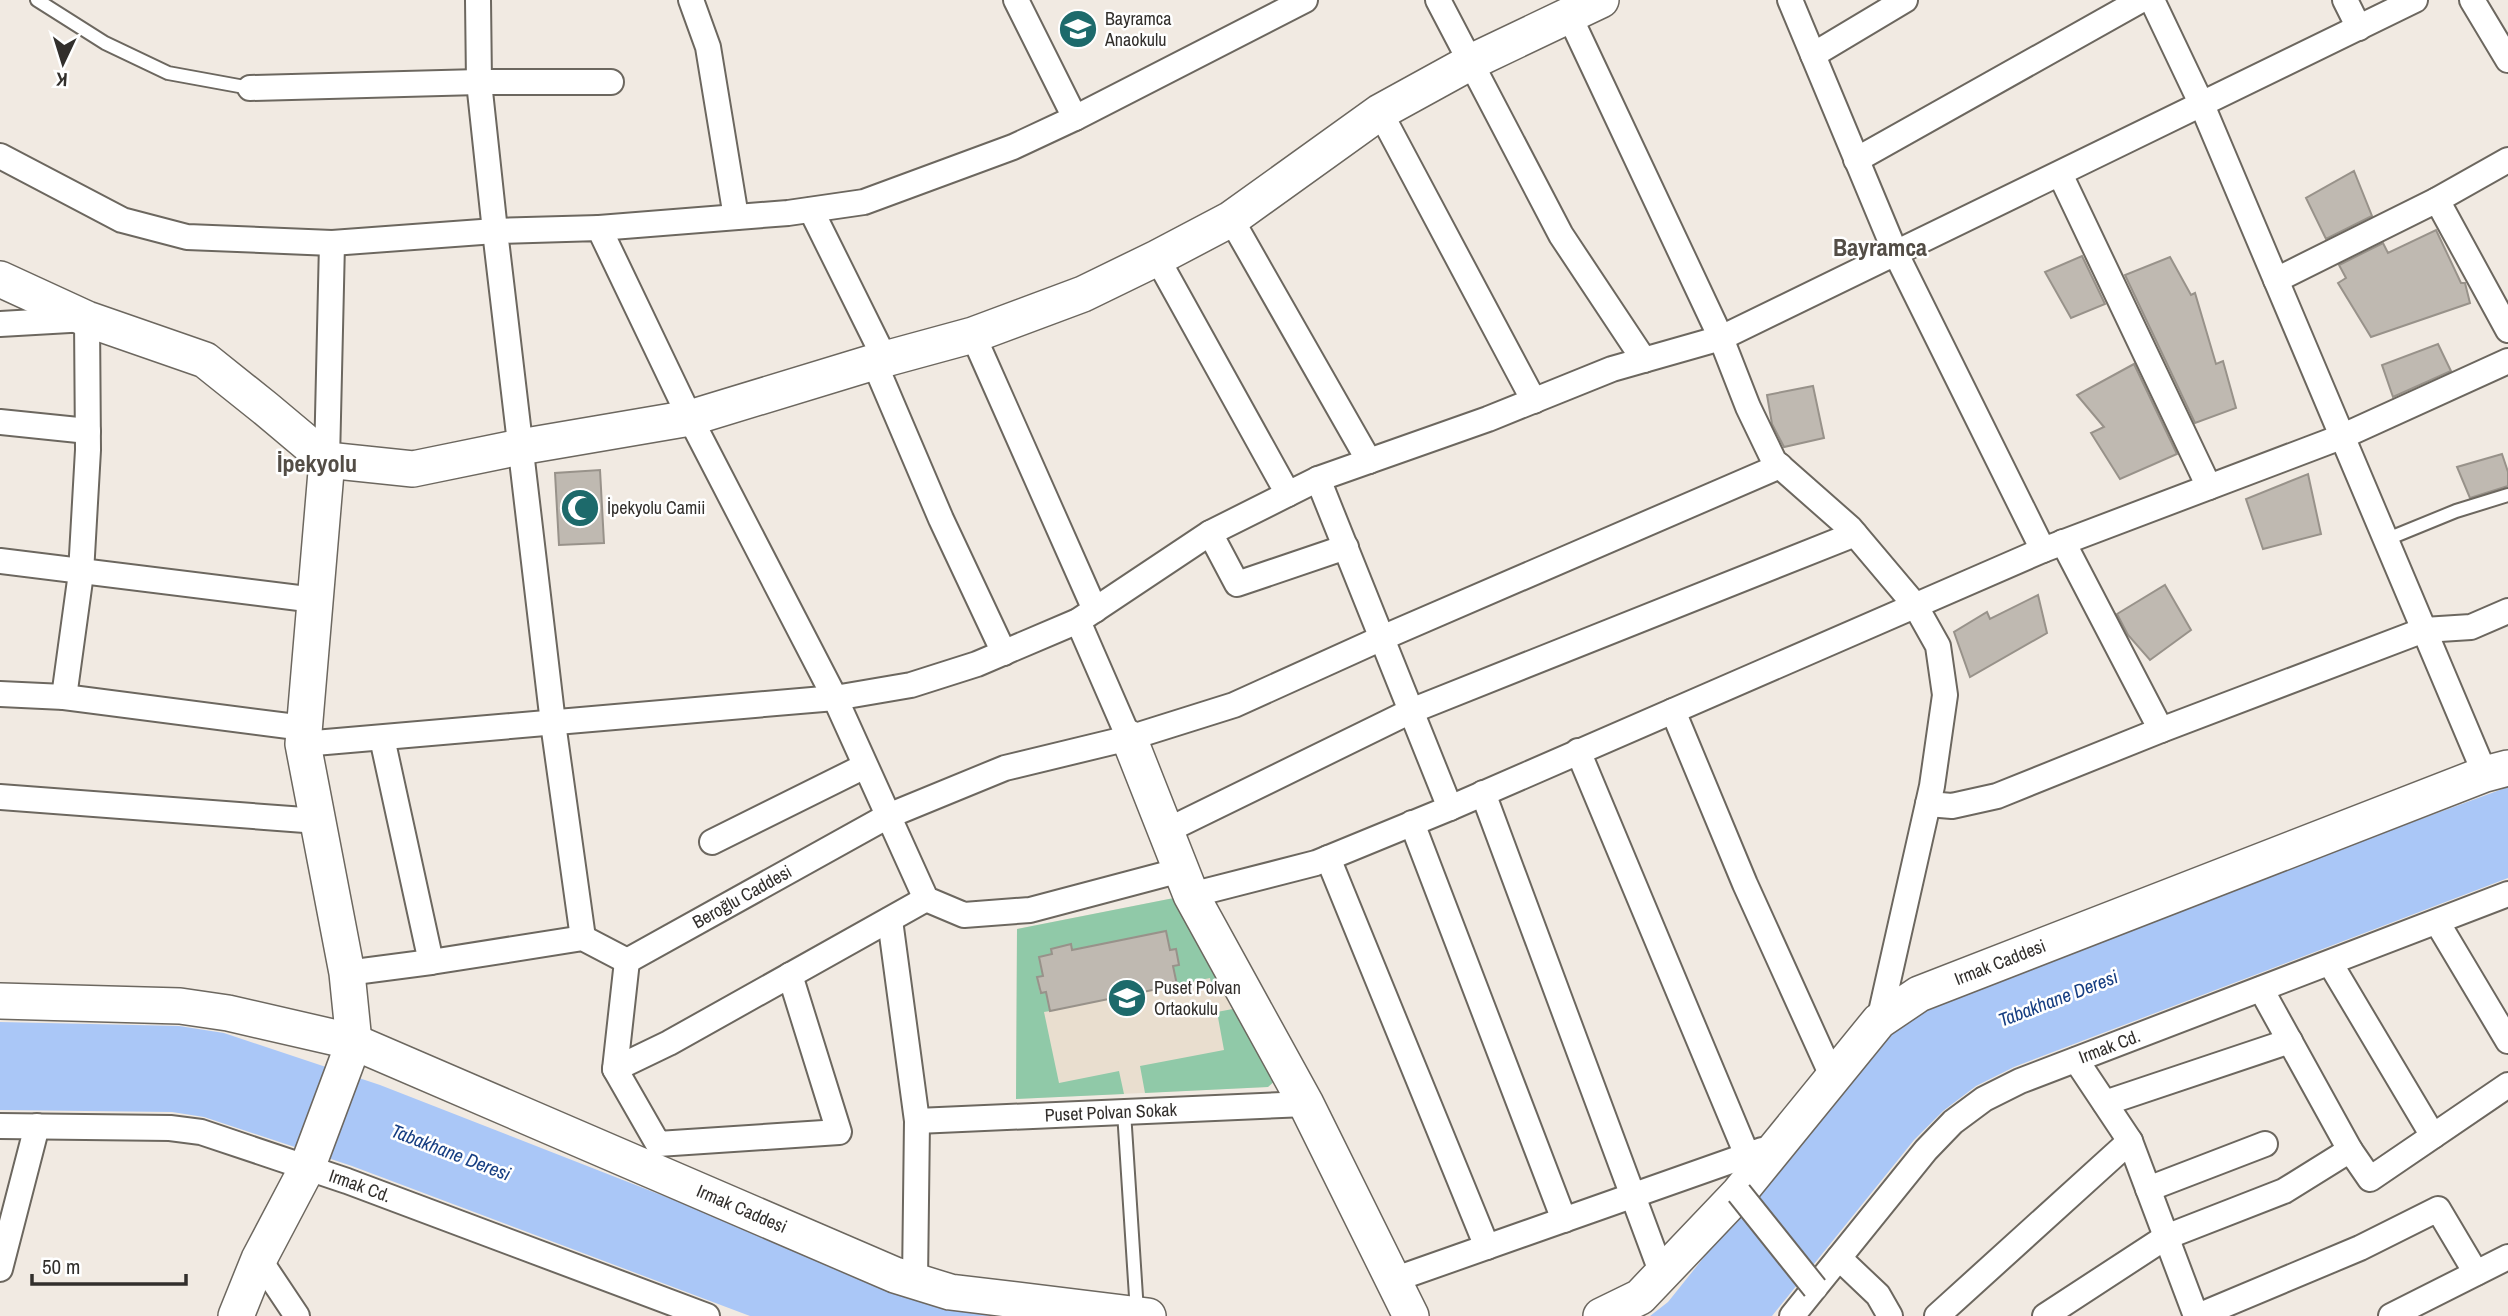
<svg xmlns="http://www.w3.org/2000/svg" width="2508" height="1316" font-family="'Archivo Narrow',sans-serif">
	<rect width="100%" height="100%" fill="#f1eae2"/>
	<path fill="#e9decf" d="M1179,897L1275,1063L1268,1087L1016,1099L1017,929Z"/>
	<path fill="#90c9a8" d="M1179,897L1233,990L1213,994L1210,978L1177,985L1173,966L1179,965L1170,950H1072L1071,944L1051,949L1052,954L1039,957L1043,976L1037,977L1040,993L1046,992L1050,1011L1044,1012L1059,1083L1119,1071L1124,1094L1016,1099L1017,929Z
		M1243,1007L1278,1078L1268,1087L1145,1093L1140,1066L1224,1050L1217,1012Z"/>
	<path fill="#aac7f7" d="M2508,787V878L2014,1067L1976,1086L1943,1111L1914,1140L1772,1316H1650L1668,1302L1846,1080L1882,1041L1926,1007L1977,982Z
		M0,1022L179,1026L224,1033L380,1085L912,1293L1033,1316H750L352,1166L204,1117L172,1112L0,1110Z"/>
	<path fill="#bfb9b1" stroke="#98928a" stroke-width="2" d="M2354,171L2372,216L2326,239L2306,198Z
		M2436,230L2461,283H2465L2470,303L2371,337L2338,283L2346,278L2339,265L2383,243L2388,253Z
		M2082,256L2105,304L2071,318L2045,272Z
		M2170,257L2191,295L2195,293L2216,364L2223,361L2236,408L2195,423L2125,275Z
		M2438,344L2451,371L2393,397L2382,365Z
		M2134,364L2177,454L2120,479L2091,433L2104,427L2077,395Z
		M1813,386L1824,438L1784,447L1772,424L1767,395Z
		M2502,454L2508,472V486L2470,498L2457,467Z
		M600,470L604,543L559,545L555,473Z
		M2308,474L2321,534L2263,549L2246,499Z
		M2165,585L2191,630L2150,660L2128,635L2117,614Z
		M2038,595L2047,633L1970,677L1954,632L1987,612L1990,619Z
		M1166,931L1170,950L1176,949L1179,965L1173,966L1177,985L1050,1011L1046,992L1041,993L1037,977L1043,976L1039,957L1052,954L1051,949L1071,944L1072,950Z"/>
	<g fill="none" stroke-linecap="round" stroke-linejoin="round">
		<g stroke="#6c675f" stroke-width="16">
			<path id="lane" d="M37,0L105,43L168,73L250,88
				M2385,540L2456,511L2508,495
				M1124,1112L1137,1312"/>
		</g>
		<g stroke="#6c675f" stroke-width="28">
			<g id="street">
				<path d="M478,0L479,82L495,231L553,723L583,938"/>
				<path d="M691,0L708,47L736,217"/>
				<path d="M1016,0L1075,118"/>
				<path d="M1438,0L1561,235L1644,360"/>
				<path d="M1790,0L1896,254L2043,550"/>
				<path d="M2152,0L2202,105L2485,774"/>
				<path d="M2345,0L2359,28"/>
				<path d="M2472,0L2508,60"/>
				<path d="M1569,15L1721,338L1748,407L1774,461L1850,528L1915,605L1938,646L1945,695L1932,786L1879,1021"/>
				<path d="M1813,55L1905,0"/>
				<path d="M250,88L479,82H611"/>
				<path d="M1380,112L1534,401"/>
				<path d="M0,156L122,220L187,237L332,243L495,231L599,228L690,418L835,698L926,899L964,915L1030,910L1181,870"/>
				<path d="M1856,160L2141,0"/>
				<path d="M2060,174L2209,487"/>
				<path d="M2437,200L2508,330"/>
				<path d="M811,210L885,359"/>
				<path d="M1231,219L1369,461"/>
				<path d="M599,228L788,213L864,202L1013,147L1075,118L1305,0"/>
				<path d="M1157,258L1288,494"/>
				<path d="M2276,280L2437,200L2508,160"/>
				<path d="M0,324L87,319L88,450L81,573L64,697"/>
				<path d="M973,335L1095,610"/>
				<path d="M874,362L941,519L1004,653"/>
				<path d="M0,422L88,431"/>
				<path d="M327,460L332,243"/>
				<path d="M1318,479L1450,808"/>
				<path d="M1210,533L1237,584L1346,547"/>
				<path d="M2063,542L2161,730"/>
				<path d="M0,561L315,600"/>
				<path d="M1078,621L1129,738"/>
				<path d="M0,694L64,697L304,728"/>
				<path d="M1673,711L1745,884L1833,1078"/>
				<path d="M382,738L431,962"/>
				<path d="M303,744L835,698L911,685L977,664L1078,621L1210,533L1318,479L1488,419L1612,369L1721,338L2415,0"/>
				<path d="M1578,751L1747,1155"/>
				<path d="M1483,793L1662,1274"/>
				<path d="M0,797L318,821"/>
				<path d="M1928,804L1952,806L1997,796L2161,730L2424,630L2471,627L2508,611"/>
				<path d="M1412,823L1564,1220"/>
				<path d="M1166,831L1411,711L1855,534"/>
				<path d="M712,842L865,766"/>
				<path d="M1328,858L1487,1247"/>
				<path d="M1191,895L1316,863L1450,808L2043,550L2341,437L2508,361"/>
				<path d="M890,920L917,1121L915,1281"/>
				<path d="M2437,922L2508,1041"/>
				<path d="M627,961L615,1069L658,1144L839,1132L790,975"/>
				<path d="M2330,963L2433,1136"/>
				<path id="s1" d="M347,973L431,962L583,938L627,961L888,816L1005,768L1129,738L1234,705L1382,638L1780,466"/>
				<path d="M2261,989L2350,1150"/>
				<path d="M2076,1060L2130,1141L2196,1316"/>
				<path d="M615,1069L669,1043L926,899"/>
				<path d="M2105,1103L2290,1041"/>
				<path id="s2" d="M917,1121L1306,1104"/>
				<path id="s3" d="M0,1126L170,1128L201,1132L347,1181L707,1316"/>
				<path d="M2148,1189L2265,1144"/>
				<path d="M1839,1258L1878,1295L1890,1316"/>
				<path d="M259,1259L297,1316"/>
				<path d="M0,1269L37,1126"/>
				<path d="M1393,1280L1762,1150"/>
				<path id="s4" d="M1792,1316L1926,1150L1953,1122L1984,1099L2020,1081L2508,894"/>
				<path d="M1937,1316L2130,1141"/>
				<path d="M2045,1316L2166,1237L2284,1191L2350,1150L2370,1179L2508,1085"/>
				<path d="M2198,1316L2360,1248L2438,1209L2476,1273"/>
				<path d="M2391,1316L2508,1257"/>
			</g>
		</g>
		<g stroke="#6c675f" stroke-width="38">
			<g id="secondary">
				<path d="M0,279L87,319L205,360L265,408L327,460L413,469L520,447L690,418L874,362L973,335L1083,294L1157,258L1231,219L1380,112L1471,62L1601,0"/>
				<path d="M1129,738L1191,895L1306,1104L1411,1316"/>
				<path id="s5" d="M0,1001L180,1006L228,1013L354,1042L895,1275L950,1292L1148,1316"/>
				<path d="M236,1316L259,1259L307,1168L354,1042L347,973L303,744L327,460"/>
				<path id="s6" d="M1601,1316L1640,1297L1739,1193L1879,1021L1919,994L2485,774L2508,768"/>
			</g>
		</g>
		<use href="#lane" stroke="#fff" stroke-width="12"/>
		<use href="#street" stroke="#fff" stroke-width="24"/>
		<use href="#secondary" stroke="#fff" stroke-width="35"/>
		<g stroke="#6c675f" stroke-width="28" stroke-linecap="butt">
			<path id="street-bridge" d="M1739,1193L1815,1288"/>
		</g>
		<use href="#street-bridge" stroke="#fff" stroke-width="24"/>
	</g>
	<defs>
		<g id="school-disc" transform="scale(2.0125)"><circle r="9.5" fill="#1d6a6b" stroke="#fff"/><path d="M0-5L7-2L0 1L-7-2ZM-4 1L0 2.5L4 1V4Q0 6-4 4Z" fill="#fff"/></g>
		<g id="mosque-disc" transform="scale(2.0125)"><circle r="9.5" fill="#1d6a6b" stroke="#fff"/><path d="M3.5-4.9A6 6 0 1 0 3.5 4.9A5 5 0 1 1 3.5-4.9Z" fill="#fff"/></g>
	</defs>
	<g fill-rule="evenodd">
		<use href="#school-disc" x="1078" y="29"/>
		<use href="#mosque-disc" x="580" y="508"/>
		<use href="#school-disc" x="1127" y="998"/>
	</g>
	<g text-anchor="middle" stroke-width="5" stroke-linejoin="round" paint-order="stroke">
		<g font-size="18" fill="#322f2c" stroke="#fff" text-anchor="start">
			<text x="1105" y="25">Bayramca<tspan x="1105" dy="21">Anaokulu</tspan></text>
			<text x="607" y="514">İpekyolu Camii</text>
			<text x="1154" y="994">Puset Polvan<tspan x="1154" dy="21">Ortaokulu</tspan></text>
		</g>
		<g font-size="18" fill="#322f2c" stroke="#fff">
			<text dy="6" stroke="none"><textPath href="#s1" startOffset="420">Beroğlu Caddesi</textPath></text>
			<text dy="6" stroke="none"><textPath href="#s6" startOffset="544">Irmak Caddesi</textPath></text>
			<text dy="6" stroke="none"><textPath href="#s4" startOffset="427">Irmak Cd.</textPath></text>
			<text dy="6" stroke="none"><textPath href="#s2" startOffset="194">Puset Polvan Sokak</textPath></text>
			<text dy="6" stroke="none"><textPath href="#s3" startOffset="369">Irmak Cd.</textPath></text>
			<text dy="6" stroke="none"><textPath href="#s5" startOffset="780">Irmak Caddesi</textPath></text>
		</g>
		<g font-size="19" font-style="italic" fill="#163e82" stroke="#fff">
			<text transform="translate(2058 998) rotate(-21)" y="7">Tabakhane Deresi</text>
			<text transform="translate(451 1152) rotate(21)" y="7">Tabakhane Deresi</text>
		</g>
		<g font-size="24" font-weight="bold" fill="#534d46" stroke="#fff">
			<text x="1880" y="256">Bayramca</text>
			<text x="317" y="472">İpekyolu</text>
		</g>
	</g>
	<g transform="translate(63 63) rotate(184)" stroke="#ffffff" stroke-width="5" paint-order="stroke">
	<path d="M0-5L12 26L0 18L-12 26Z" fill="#322f2c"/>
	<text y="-10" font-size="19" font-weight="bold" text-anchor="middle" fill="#322f2c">K</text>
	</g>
	<path d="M32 1274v10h154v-10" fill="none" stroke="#322f2c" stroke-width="3.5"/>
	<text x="42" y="1274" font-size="21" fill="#322f2c" stroke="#ffffff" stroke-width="5" paint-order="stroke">50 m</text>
</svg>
